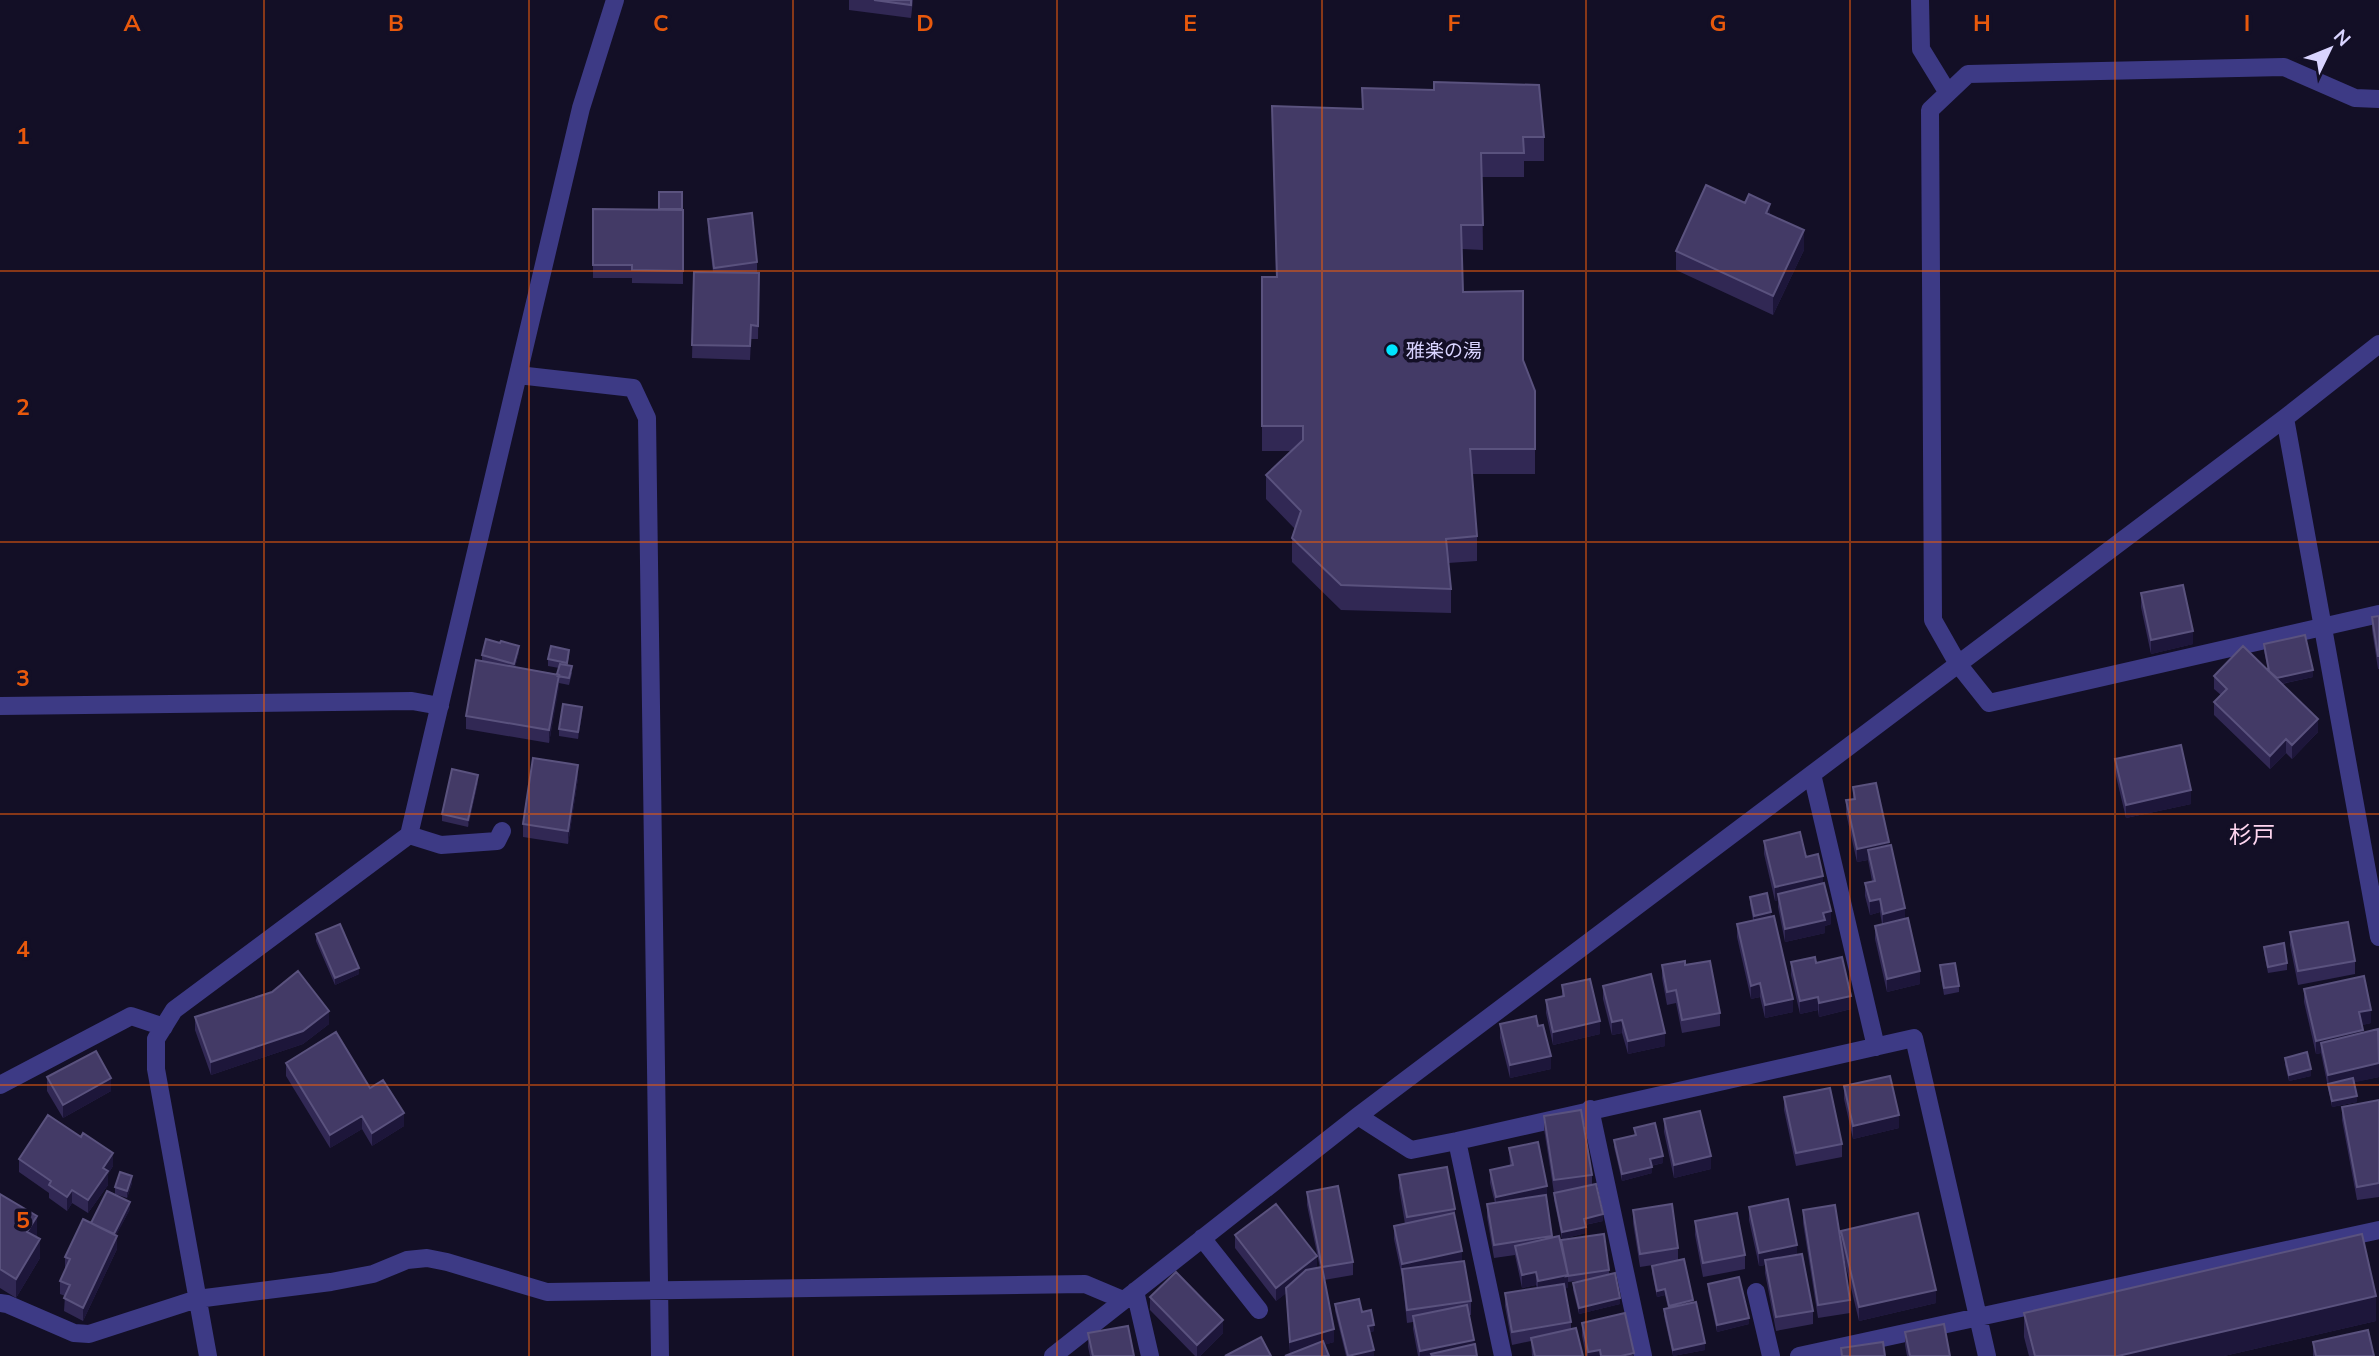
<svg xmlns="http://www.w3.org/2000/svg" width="2379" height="1356" font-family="Mulish,'Noto Sans JP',sans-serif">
	<rect width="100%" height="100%" fill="#130f26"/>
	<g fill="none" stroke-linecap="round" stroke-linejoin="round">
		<path stroke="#3d3a85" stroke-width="18" d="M1920,0L1921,49L1948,93
			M2379,99L2355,98L2284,67L1968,74L1930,110L1933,620L1958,664L1989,703L2379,614
			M518,375L633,388L647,418L660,1356
			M2285,418L2379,937
			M0,706L412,701L440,706
			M1812,774L1876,1047
			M409,835L441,845L497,841L502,831
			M0,1085L131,1016L164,1027
			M1590,1109L1643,1356
			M1358,1116L1411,1150L1457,1141L1914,1038L1987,1356
			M1457,1141L1503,1356
			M1202,1238L1259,1310
			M1135,1291L1150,1356
			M1756,1292L1771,1356
			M0,1303L7,1304L74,1333L89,1334L197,1299L331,1282L373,1274L407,1260L427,1258L447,1262L547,1292L1085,1284L1123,1300
			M208,1356L156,1069V1039L174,1010L409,835L581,108L615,0
			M1053,1356L1358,1116L2285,418L2379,344
			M1799,1356L2379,1230"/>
	</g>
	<path fill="#312854" d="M849,0H913L911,18L849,10Z
		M1362,88L1544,137V161H1524V177H1482L1483,250L1462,249L1463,292L1523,360L1535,391V474H1472L1477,536V561L1448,563L1451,589V613L1341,610L1292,562V538L1295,529L1266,499V475L1292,451H1262V277H1276L1272,106L1362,109Z
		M593,209L683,210V284L632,283V278H593Z
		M1770,215L1804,250L1773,315L1676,270V251Z
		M708,219L757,262V273H759L758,339H751L750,360L692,358L694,272H713L708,232Z
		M2141,593L2193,644L2151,654L2141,607Z
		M2379,616V669H2378L2372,630V617Z
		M2264,644L2313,677L2282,684L2318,732L2292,759L2286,753L2270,769L2214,715V702L2221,695L2214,689V676L2268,670L2264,651Z
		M519,652L515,667L557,674L559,668L548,666V659L569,657L567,665L572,673L569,685L559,683L549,743L466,729V716L482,661V655Z
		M582,714L578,739L559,736V729Z
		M2115,759L2191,804L2126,818L2115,772Z
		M578,778L568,844L523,837V824Z
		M478,782L468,827L442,821V814Z
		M1853,787L1889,846L1920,984L1887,992L1875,939V926L1882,924L1880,912L1870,915L1865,896V883L1872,881L1868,860L1857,862L1846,813V800L1853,799Z
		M1764,841L1806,857L1823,883L1831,924L1825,926V933L1785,942L1778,907V900L1775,901L1764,854Z
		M1750,897L1771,916L1793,1012L1765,1018L1760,997L1751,999L1737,937V924L1753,920L1750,904Z
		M2290,932L2355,961V974L2298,985L2290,945Z
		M316,934L359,974L335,985L316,941Z
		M2264,947L2287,963V970L2268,973L2264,953Z
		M1791,962L1816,963L1851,1009L1819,1017L1818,1010L1800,1014L1791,975Z
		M1662,965H1685L1720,1013V1026L1682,1033L1676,1003L1667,1005L1662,978Z
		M1940,965L1959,986V992L1944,995L1940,972Z
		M1562,985L1600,1034L1553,1045L1546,1013V1000L1562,996Z
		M1603,986L1665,1046L1628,1054L1622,1033L1612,1035L1603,999Z
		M2304,989L2371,1023L2362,1025L2363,1033L2379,1077L2354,1082L2357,1102L2332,1107L2321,1053L2316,1054L2304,1002Z
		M195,1017L329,1024L303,1044L211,1075L195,1030Z
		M1500,1024L1551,1069L1510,1078L1500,1038Z
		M2285,1058L2311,1076L2289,1081L2285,1065Z
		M286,1063L370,1088L404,1126L372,1146L362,1129L330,1148L286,1076Z
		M47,1077L111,1091L63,1118L47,1091Z
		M1844,1086L1899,1128L1853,1139L1844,1099Z
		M1784,1097L1842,1144V1157L1796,1166L1784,1110Z
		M2379,1100V1197L2357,1200L2342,1120V1107Z
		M1544,1116L1592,1175V1185L1603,1221L1585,1225L1586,1233L1562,1239L1554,1200V1193L1544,1129Z
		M1664,1119L1711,1169L1674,1178L1664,1132Z
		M1634,1128L1663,1163L1651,1166L1652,1173L1622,1181L1614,1147V1140L1635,1136Z
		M1509,1148L1547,1199L1546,1200L1552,1238L1562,1248L1561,1240L1609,1270V1274L1620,1304L1579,1314L1573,1290V1283L1588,1280L1568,1282V1288H1565L1571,1322V1329L1583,1356H1532L1531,1341L1512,1345L1505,1306V1293L1537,1288L1536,1285L1522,1288L1515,1255L1494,1258L1487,1217V1204L1495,1203L1490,1183V1170L1510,1165Z
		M19,1159L113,1166L108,1174V1185L88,1213L72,1203L67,1211L49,1198V1193L19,1172Z
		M1399,1175L1455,1209V1217L1462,1261L1471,1301V1315H1469L1477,1356H1418L1413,1329V1322L1407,1323L1402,1277L1394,1239V1226L1405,1224L1399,1188Z
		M132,1183L127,1198L115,1194V1187Z
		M1307,1192L1353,1262V1275L1324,1280L1334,1342L1290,1354L1286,1293L1276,1301L1235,1248V1235L1317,1268H1320L1307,1205Z
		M0,1194L37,1235L36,1237L40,1258L16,1298L0,1288Z
		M1749,1207L1797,1254L1813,1311V1324L1776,1331L1765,1273V1265L1759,1266L1749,1220Z
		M130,1209L116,1235L117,1249L83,1321L64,1311L65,1296L60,1294V1281L65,1270V1257L91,1223Z
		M1633,1210L1678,1248V1261L1693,1303L1705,1350L1673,1356L1664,1316V1309L1668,1308L1665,1295L1657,1297L1652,1273V1266L1666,1263L1640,1267L1633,1223Z
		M1803,1210L1841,1243V1231L1936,1303L1859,1321L1841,1246L1850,1300V1313L1818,1318L1803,1223Z
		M1695,1221L1745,1255V1269L1703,1277L1695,1235Z
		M1708,1284L1749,1324L1717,1332L1708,1291Z
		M1150,1297L1223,1333L1200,1356H1195L1150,1310Z
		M1335,1304L1362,1312L1374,1331L1370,1332L1374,1356H1346L1335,1311Z
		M2024,1313L2376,1321L2224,1356H2029L2024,1337Z
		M1582,1323L1634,1356H1586L1582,1336Z
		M1905,1332L1950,1356H1907L1905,1345Z
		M1088,1333L1134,1356H1090L1088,1347Z
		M2313,1342L2374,1356H2313Z"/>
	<path fill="#1d163a" d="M1770,204V223L1766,213Z
		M1804,230V250L1773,315V296Z
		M2193,631V644L2151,654V640Z
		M519,646V652L514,671V664Z
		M2313,670V677L2271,686V680Z
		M559,675V688L549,743V730Z
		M582,707V714L578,739V732Z
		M2318,719V732L2292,759V745Z
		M2286,739V753L2270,769V756Z
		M578,765V778L568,844V831Z
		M478,775V782L468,827V820Z
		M2191,790V804L2126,818V805Z
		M1889,842V855L1868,850V860L1857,862V849Z
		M1823,876V889L1778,894V900L1775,901V887Z
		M1880,899V912L1870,915V901Z
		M1905,908V922L1883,927V914Z
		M1831,911V924L1825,926V933L1785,942V929L1823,913Z
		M1771,912V919L1754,923V916Z
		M359,968V974L335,985V978Z
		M1920,971V984L1887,992V979Z
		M1760,983V997L1751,999V986Z
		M1851,996V1009L1819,1017V1003Z
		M1818,997V1010L1800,1014V1001Z
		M1793,999V1012L1765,1018V1005Z
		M2371,1010V1023L2359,1026V1012Z
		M329,1011V1024L303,1044L211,1075V1062Z
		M1622,1020V1033L1612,1035V1022Z
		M1600,1021V1034L1553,1045V1032Z
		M2363,1030V1044L2321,1043V1053L2316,1054V1041Z
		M1665,1033V1046L1628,1054V1041Z
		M1551,1056V1069L1510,1078V1065Z
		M2379,1063V1077L2329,1088L2328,1075Z
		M2311,1069V1076L2289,1081V1075Z
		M111,1078V1091L63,1118V1105Z
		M2357,1096V1102L2332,1107V1101Z
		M404,1113V1126L372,1146V1133Z
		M1899,1115V1128L1853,1139V1126Z
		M362,1116V1129L330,1148V1135Z
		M113,1153V1166L108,1174V1185L88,1213V1200L103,1168Z
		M1663,1156V1163L1650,1166V1159Z
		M1711,1156V1169L1674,1178V1165Z
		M1652,1167V1173L1622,1181V1174Z
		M132,1176V1183L127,1198V1191Z
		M1547,1186V1199L1496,1210V1197Z
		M72,1190V1203L67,1211V1197Z
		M130,1202V1209L112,1243V1237Z
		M1603,1214V1221L1584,1225V1219Z
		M37,1216V1235L27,1251V1232Z
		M1586,1227V1233L1562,1239V1232Z
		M117,1236V1249L83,1321V1308Z
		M40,1239V1258L16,1298V1279Z
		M1797,1245V1258L1765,1260V1265L1759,1266V1253Z
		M1462,1251V1264L1402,1269V1277V1264Z
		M1317,1256V1270L1276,1301V1288Z
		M1536,1272V1285L1522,1288V1275Z
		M1568,1275V1288L1538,1294V1281Z
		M1665,1289V1295L1657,1297V1291Z
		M1936,1290V1303L1859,1321V1307Z
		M2376,1296V1321L2224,1356H2118Z
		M1620,1298V1304L1579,1314V1308Z
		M1693,1300V1307L1669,1312V1306Z
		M1749,1318V1324L1717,1332V1325Z
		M1223,1320V1333L1200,1356H1197V1345Z
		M1374,1325V1331L1368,1333V1326Z
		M1334,1329V1342L1290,1355V1342Z
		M1474,1340V1353L1420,1356V1351Z
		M1705,1343V1350L1673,1356V1350Z
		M1374,1350V1356H1348Z
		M1600,1350V1356H1588V1352Z"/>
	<path fill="#433a66" stroke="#5a527e" stroke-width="2" d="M874,0H911V5Z
		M1434,82L1539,85L1544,137H1523L1524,153H1481L1483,225H1461L1463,292L1523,291V360L1535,391V449H1470L1477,536L1446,539L1451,589L1341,585L1292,538L1301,511L1266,475L1303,440V426H1262V277H1277L1272,106L1363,109L1362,88L1434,90Z
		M1706,185L1745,203L1749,194L1770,204L1766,213L1804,230L1773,296L1676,251Z
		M659,192H682V209H659Z
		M593,209L683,210V271L632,270V265H593Z
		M752,213L757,262L714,268L708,219Z
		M694,272L759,273L758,326L751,325L750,346L692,345Z
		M2183,585L2193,631L2151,640L2141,593Z
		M2379,616V656H2378L2372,617Z
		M2305,635L2313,670L2277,678L2269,671L2264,644Z
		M486,639L500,643L501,641L519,646L514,664L482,655Z
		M551,646L569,650L567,663L548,659Z
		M2243,646L2318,719L2292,745L2286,739L2270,756L2214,702L2227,689L2214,676Z
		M476,660L559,675L549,730L466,716Z
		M560,664L572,666L569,678L558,676L559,675L557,674Z
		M563,704L582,707L578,732L559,729Z
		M2181,745L2191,790L2126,805L2115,759Z
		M533,758L578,765L568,831L523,824Z
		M452,769L478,775L468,820L442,814Z
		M1876,783L1889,842L1857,849L1846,800L1855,799L1853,787Z
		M1800,832L1806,857L1818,854L1823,876L1775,887L1764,841Z
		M1891,845L1905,908L1883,914L1880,899L1870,901L1865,883L1875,881L1868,850Z
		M1824,883L1831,911L1823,913L1825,920L1785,929L1778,894Z
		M1767,893L1771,912L1754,916L1750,897Z
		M1774,916L1793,999L1765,1005L1760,983L1751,986L1737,924Z
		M1908,918L1920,971L1887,979L1875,926Z
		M2348,922L2355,961L2298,971L2290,932Z
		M340,924L359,968L335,978L316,934Z
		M2284,943L2287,963L2268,967L2264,947Z
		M1815,957L1816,963L1842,957L1851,996L1819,1003L1818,997L1800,1001L1791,962Z
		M1685,961V965L1710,961L1720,1013L1682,1020L1676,990L1667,992L1662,965Z
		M1955,963L1959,986L1944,988L1940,965Z
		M298,971L329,1011L303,1031L211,1062L195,1017L272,992Z
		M1651,974L1665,1033L1628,1041L1622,1020L1612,1022L1603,986Z
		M2364,976L2371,1010L2359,1012L2363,1030L2316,1041L2304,989Z
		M1590,979L1600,1021L1553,1032L1546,1000L1564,996L1562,985Z
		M1536,1016L1538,1026L1543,1025L1551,1056L1510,1065L1500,1024Z
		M2378,1029L2379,1063L2328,1075L2321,1043Z
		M336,1032L370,1088L383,1080L404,1113L372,1133L362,1116L330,1135L286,1063Z
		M96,1051L111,1078L63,1105L47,1077Z
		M2307,1052L2311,1069L2289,1075L2285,1058Z
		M1890,1076L1899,1115L1853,1126L1844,1086Z
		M2353,1078L2357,1096L2332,1101L2328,1084Z
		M1830,1088L1842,1144L1796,1153L1784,1097Z
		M2379,1100V1183L2357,1187L2342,1107Z
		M1581,1110L1592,1175L1554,1180L1544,1116Z
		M1700,1111L1711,1156L1674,1165L1664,1119Z
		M48,1115L81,1137L83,1133L113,1153L103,1168L108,1171L88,1200L72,1190L67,1197L49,1185L51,1181L19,1159Z
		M1655,1123L1663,1156L1650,1159L1652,1167L1622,1174L1614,1140L1636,1135L1634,1128Z
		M1538,1142L1547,1186L1496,1197L1490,1170L1513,1165L1509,1148Z
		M1447,1167L1455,1209L1407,1217L1399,1175Z
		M120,1172L132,1176L127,1191L115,1187Z
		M1596,1184L1603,1214L1584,1219L1586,1227L1562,1232L1554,1193Z
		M1338,1186L1353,1262L1322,1267L1307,1192Z
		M107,1191L130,1202L114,1234L91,1223Z
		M0,1194L37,1216L27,1232L40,1239L16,1279L0,1269Z
		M1546,1195L1552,1236L1494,1245L1487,1204Z
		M1788,1199L1797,1245L1759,1253L1749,1207Z
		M1276,1204L1317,1256L1276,1288L1235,1235Z
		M1672,1204L1678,1248L1640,1254L1633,1210Z
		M1835,1205L1850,1300L1818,1305L1803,1210Z
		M1454,1213L1462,1251L1402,1264L1394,1226Z
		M1737,1213L1745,1255L1703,1263L1695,1221Z
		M1918,1213L1936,1290L1859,1307L1841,1231Z
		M83,1219L117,1236L83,1308L64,1298L70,1285L60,1281L70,1259L65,1257Z
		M1604,1234L1609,1270L1567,1276L1568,1275L1561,1240Z
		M2362,1234L2376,1296L2118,1356H2035L2024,1313Z
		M1559,1236L1568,1275L1538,1281L1536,1272L1522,1275L1515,1246Z
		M1802,1254L1813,1311L1776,1317L1765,1260Z
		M1684,1259L1693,1300L1669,1306L1665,1289L1657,1291L1652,1266Z
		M1464,1261L1471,1301L1407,1310L1402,1269Z
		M1322,1267L1334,1329L1290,1342L1286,1288L1306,1270Z
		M1176,1272L1223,1320L1197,1345L1150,1297Z
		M1615,1273L1620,1298L1579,1308L1573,1283Z
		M1739,1277L1749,1318L1717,1325L1708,1284Z
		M1564,1284L1571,1322L1512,1332L1505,1293Z
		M1359,1299L1362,1312L1371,1310L1374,1325L1368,1326L1374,1350L1348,1356L1335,1304Z
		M1696,1302L1705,1343L1673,1350L1664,1309Z
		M1467,1305L1474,1340L1420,1351L1413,1316Z
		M1625,1313L1634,1353L1621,1356H1601L1600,1350L1588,1352L1582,1323Z
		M1944,1324L1950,1356H1910L1905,1332Z
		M1128,1326L1134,1356H1093L1088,1333Z
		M1576,1328L1583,1356H1535L1531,1338Z
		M2368,1330L2374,1356H2316L2313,1342Z
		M1261,1337L1271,1356H1225Z
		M1323,1341L1329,1356H1285Z
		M1883,1342L1885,1356H1842L1841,1348Z
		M1475,1344L1477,1356H1432L1431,1354Z"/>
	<path fill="none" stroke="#e8590c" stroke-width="2" stroke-opacity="0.55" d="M264,0V1356M529,0V1356M793,0V1356M1057,0V1356M1322,0V1356M1586,0V1356M1850,0V1356M2115,0V1356M0,271H2379M0,542H2379M0,814H2379M0,1085H2379"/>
	<circle fill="#00e5ff" stroke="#130f26" stroke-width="2.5" cx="1392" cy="350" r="7"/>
	<g text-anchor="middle" stroke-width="7" stroke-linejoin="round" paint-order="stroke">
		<g font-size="19" fill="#d9d4ff" stroke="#130f26" text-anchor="start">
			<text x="1406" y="357">雅楽の湯</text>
		</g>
		<g font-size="23" fill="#ffd6f0" stroke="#130f26">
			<text x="2252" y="843">杉戸</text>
		</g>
	</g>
	<g font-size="23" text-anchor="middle" font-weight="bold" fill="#e8590c" stroke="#130f26" stroke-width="7" stroke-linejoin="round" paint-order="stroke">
		<text x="132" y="31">A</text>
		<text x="396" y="31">B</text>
		<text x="661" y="31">C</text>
		<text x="925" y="31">D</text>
		<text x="1190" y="31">E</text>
		<text x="1454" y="31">F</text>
		<text x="1718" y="31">G</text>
		<text x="1982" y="31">H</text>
		<text x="2247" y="31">I</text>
		<text x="23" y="144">1</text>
		<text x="23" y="415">2</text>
		<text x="23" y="686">3</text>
		<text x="23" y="957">4</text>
		<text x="23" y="1228">5</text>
	</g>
	<g transform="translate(2330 49) rotate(47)" stroke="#130f26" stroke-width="5" paint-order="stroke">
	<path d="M0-5L12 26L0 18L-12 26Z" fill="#d9d4ff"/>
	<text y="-10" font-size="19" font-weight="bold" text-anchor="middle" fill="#d9d4ff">N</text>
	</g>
</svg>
